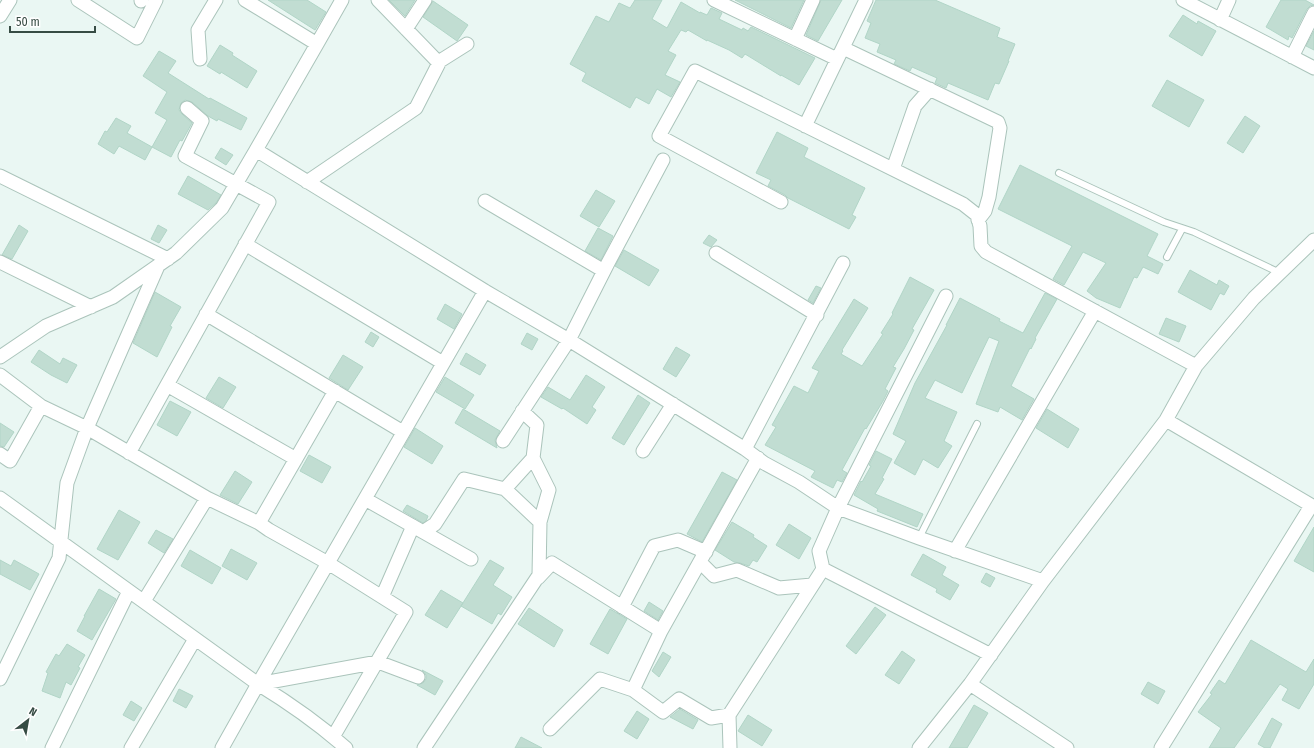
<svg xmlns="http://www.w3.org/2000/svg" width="1314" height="748" font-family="'Fira Sans Condensed',sans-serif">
	<rect width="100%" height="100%" fill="#eaf7f3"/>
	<path fill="#c1ddd2" stroke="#b1d5c7" d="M268,0H307L326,12L315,30Z
		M389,0H415L405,16Z
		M635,0H662L652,19L667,28L681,2L700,13V12L707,15L711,8L722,13L719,19L742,30L743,28L748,31L751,27L815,58L799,85L781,75V76L745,54L742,58L729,50L707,40V41L688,30L686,32L681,30L668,51L676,55L665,75L680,82L671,97L657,89L649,104L636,97L630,108L582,81L586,73L570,64L596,16L609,22L619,3L630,8Z
		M735,0H804L791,28Z
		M821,0H842L818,41L806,35Z
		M876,0H935L1000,28L997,37L1015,44L1008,61H1009L999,84L995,83L988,100L948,83L946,88L935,83L937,78L912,67L910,71L894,64L896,60L877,52L880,44L865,38L871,23L867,21Z
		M1281,0H1305L1314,5L1310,6L1307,9L1292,38L1289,36L1288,40L1266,27Z
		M433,1L468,25L457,41L423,17Z
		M1183,15L1197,24L1198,21L1216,31L1202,56L1169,36Z
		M1314,31V50L1306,46Z
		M220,45L233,53L232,55L257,71L247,88L221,72L220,74L207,66Z
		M159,51L176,61L168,73L209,99L210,98L247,118L241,130L218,119L217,121L208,116L192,102L185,100L181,103L179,110L182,114L192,123L182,141L180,140L171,157L152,147L167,120L155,113L167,92L143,76Z
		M1167,80L1204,100L1189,127L1152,106Z
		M1245,116L1260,126L1243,153L1227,143Z
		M116,118L131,126L127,133L152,147L145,160L119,146L114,154L98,144L105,131L107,132Z
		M777,132L808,148L804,157L865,188L852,215L856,217L849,229L788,198L785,195L768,186L771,180L756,173Z
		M221,148L233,155L226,165L215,158Z
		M1020,165L1158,234L1147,256L1163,264L1158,274L1143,267L1137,278L1134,277L1120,308L1096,298L1087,291L1106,263L1083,252L1064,285L1053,279L1072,246L998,209Z
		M188,176L221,195L216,203L208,210L178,194Z
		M596,190L615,201L599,227L580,216Z
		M19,225L28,231L12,259L2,255Z
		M158,225L167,230L159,243L151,239Z
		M598,228L613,236L601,260L585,251Z
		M709,235L717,240L711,247L703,243Z
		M624,250L659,270L649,286L615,266Z
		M1190,270L1217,285L1219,280L1229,286L1224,295L1220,293L1211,310L1178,292Z
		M910,277L934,290L912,329L914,330L904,349L893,367L896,368L885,389L888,391L883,401L866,429L865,428L842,470L847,473L842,482L837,480L833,488L811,477L815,471L765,445L776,427L772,425L794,386L808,393L819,371L812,368L854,299L868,308L842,350L843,351L841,354L862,366L883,334L881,333L893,314L892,313Z
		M816,286L821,288L813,303L808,300Z
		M155,292L181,307L170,326L172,327L157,357L133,343Z
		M1045,293L1057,299L1035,338L1036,339L1031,349L1030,348L1011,386L1034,399L1022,420L1000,407L998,412L976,404L999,341L989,337L962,393L935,380L925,398L957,412L944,441L952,446L938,468L923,459L915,475L894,463L906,441L893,434L915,383L947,325H946L960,298L1000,319L999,321L1023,333Z
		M445,304L462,314L454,329L437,319Z
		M1166,318L1186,326L1179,342L1159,334Z
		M371,332L379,337L373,347L365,342Z
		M527,333L538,339L532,350L521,344Z
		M676,347L690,355L676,377L663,369Z
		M39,350L60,364L63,358L77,365L67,383L51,375L31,362Z
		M466,353L486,365L480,375L460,364Z
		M343,355L363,367L348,390L329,378Z
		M586,375L605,387L592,407L596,410L587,424L563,408L562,409L541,397L548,387L570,400Z
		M219,377L236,387L223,408L206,398Z
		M445,377L474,395L465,409L436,392Z
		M638,395L650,403L624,445L612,438Z
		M170,401L191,412L177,436L157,425Z
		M463,409L500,431L495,440L497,448L455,423Z
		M1047,409L1079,429L1068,448L1036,428Z
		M0,423L14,432L4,447L0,446Z
		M415,428L443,446L432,464L404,447Z
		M876,451L892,459L882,478L884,479L875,494L923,514L917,527L877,511L878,509L854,495L861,481L862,482L871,466L869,465Z
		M309,455L331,467L322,483L300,471Z
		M235,471L252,482L238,504L220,495Z
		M722,472L737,480L702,542L687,534Z
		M407,505L428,516L426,521L423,523L403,511Z
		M119,510L140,522L118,560L97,549Z
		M732,522L754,535L753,537L767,546L757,562L753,560L749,566L740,563L734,562L715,550Z
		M789,524L811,538L799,559L776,545Z
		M1314,527V572L1294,561Z
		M156,530L173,539L164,553L148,543Z
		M231,549L257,563L247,580L222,566Z
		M190,550L221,568L212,584L181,566Z
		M923,554L946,567L942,575L959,585L950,600L936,592L937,589L911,575Z
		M0,560L11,566L14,560L39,574L30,590L0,574Z
		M490,560L504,568L493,585L512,597L501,615L498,613L492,624L461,606Z
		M986,573L995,578L990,587L981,582Z
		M99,589L116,599L92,640L77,631L85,616H84Z
		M441,590L463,603L447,628L425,615Z
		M649,602L663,611L658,620L644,611Z
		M875,607L886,615L856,654L846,646Z
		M529,608L563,630L554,647L518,624Z
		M610,609L627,619L608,654L590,644Z
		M1251,640L1306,672L1314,659V684L1299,709L1282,700L1288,689L1280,684L1234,748H1209L1221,728L1198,712L1212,694L1210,693L1219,680L1225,684Z
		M67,644L85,655L78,667L80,668L71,685L66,682L60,698L42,691L48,673L46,672L56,654L59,656Z
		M902,651L915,660L899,684L885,675Z
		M663,652L671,657L659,677L652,671Z
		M422,670L443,681L435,695L417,685L423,683L426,679V675Z
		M1148,682L1165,691L1158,704L1141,694Z
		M179,689L193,696L186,708L173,701Z
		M131,701L142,708L134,721L123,715Z
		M974,705L988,713L967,748H949Z
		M680,709L698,720L693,729L670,717Z
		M637,711L649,719L637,739L624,731Z
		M748,715L772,730L762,746L738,731Z
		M1272,718L1282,724L1270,748H1265L1258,744Z
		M521,737L542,748H515Z"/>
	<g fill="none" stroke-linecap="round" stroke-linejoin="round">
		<g stroke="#abc4bb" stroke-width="8">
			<path id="lane" d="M1059,173L1164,222L1194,232L1280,273
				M1167,257L1182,229
				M919,538L977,424"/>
		</g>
		<g stroke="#abc4bb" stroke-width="15">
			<path id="street" d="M78,0L137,38L156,0
				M245,0L317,44L256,150L485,291L569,340L745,449L764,463L799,482L838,508L919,538L1043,581L970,684L919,748
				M378,0L439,63
				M714,0L837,59
				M1183,0L1314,68
				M141,1L142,0
				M0,16L10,0
				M1220,20L1229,0
				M406,29L425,0
				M795,39L813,0
				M317,44L342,0
				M843,48L998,122L1000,128L989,197L985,211L978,220
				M1292,57L1314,13
				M200,59L198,30L216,0
				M805,126L866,0
				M893,169L915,106L930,89
				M0,176L168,259
				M307,182L416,108L440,61L467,44
				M485,201L604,271
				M781,202L659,136L695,71L963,204L977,215L980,226L981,246L986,252L1196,366
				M245,244L443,363
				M716,253L817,315
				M0,262L91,307
				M206,314L403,432
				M0,357L46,326L113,297L176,253L222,208L256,150
				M0,375L41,406L87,428L207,498L259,523L269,530L328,563L406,612L333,737
				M167,385L296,459
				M1166,420L1314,507
				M503,441L569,340L608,263L663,160
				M745,449L843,263
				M643,451L673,404
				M129,453L269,202L185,156L202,121L187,108
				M0,454L10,461L41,406
				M505,489L533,458
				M0,498L258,684L222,748
				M365,499L471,559
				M259,523L335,391
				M423,532L435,524L464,479L505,489L540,522
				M955,551L1095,311
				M700,562L714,576L737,570L779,588L812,585
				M823,569L991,655
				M538,578L552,563L661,631
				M1043,581L1166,420L1196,366L1254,298L1314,240
				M382,597L413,526
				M144,601L207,498
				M622,607L654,546L678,540L706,552
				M0,679L59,558L67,483L87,428L158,266
				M258,684L485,291
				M258,684L378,662L418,677
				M258,684C289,703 319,724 346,748
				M970,684L1067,748
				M633,690L661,631L758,458
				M729,715L823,569L819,551L838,508L946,296
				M550,729L600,679L633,690L663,712L679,699L711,718L729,715L730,748
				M52,748L129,591
				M131,748L195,639
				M424,748L539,575L540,522L549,490L533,458L537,425L522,411
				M1161,748L1311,506"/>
		</g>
		<use href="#lane" stroke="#fff" stroke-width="6"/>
		<use href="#street" stroke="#fff" stroke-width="13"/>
	</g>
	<g transform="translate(28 720) rotate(31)" stroke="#ffffff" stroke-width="3" paint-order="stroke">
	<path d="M0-3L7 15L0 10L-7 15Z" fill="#374c44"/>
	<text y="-6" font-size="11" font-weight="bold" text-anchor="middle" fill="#374c44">N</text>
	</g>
	<path d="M10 26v6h85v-6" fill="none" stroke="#374c44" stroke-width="2"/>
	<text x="16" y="26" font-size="12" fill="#374c44" stroke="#ffffff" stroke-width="3" paint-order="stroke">50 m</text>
</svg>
